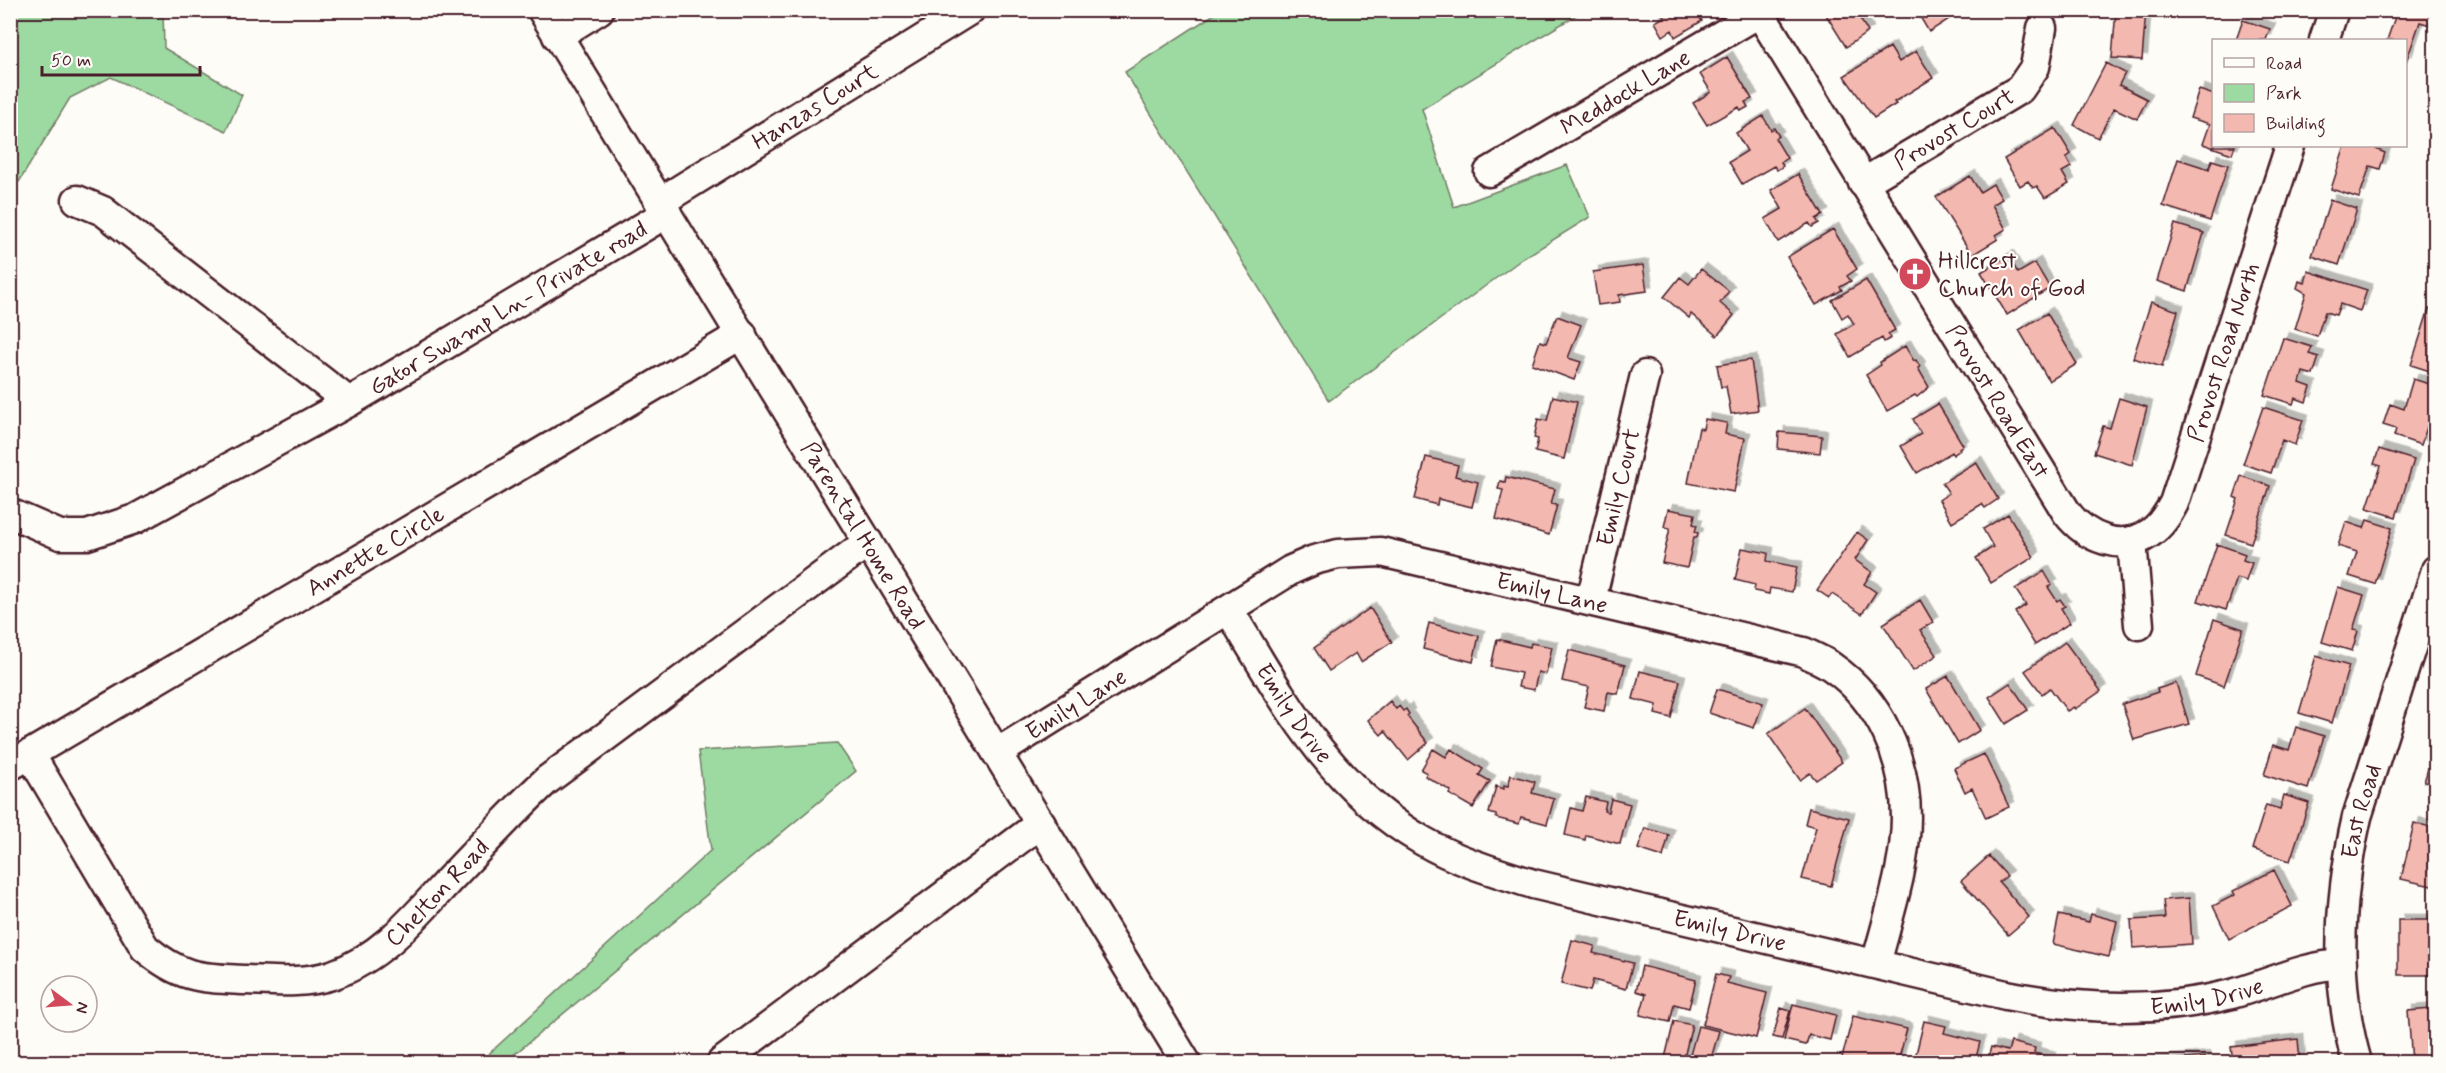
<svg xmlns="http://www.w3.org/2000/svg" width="2446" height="1073" font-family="Mynerve,sans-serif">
	<defs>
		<filter id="shadow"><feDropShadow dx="5.5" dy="-5.5" stdDeviation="0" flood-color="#0004"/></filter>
	</defs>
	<rect width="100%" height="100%" fill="#fdfcf7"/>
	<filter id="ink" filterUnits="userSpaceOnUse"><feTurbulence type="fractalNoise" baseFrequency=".0167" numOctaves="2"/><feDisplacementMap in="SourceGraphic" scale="12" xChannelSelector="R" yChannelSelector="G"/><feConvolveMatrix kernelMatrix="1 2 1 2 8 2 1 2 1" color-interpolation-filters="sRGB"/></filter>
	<g filter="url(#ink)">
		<path fill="#9cdaa2" stroke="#737c66" stroke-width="1.5" d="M10,11H163L164,48L242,95L226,131L111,77L70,98L19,182H11Z
			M1219,11H1583L1422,109L1454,207L1567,165L1590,217L1522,259L1329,401L1125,72Z
			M837,743L856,771L505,1062H480L711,850L698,751Z"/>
		<path fill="#f3b8af" stroke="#4a1f2b" stroke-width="1.5" filter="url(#shadow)" d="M1660,10H1695L1702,21L1675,37L1672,30L1663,36L1655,22L1664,17Z
			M1823,10H1855L1868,32L1846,47Z
			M1916,10H1963L1929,32Z
			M2116,10H2146L2142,60L2112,58Z
			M2254,10H2278L2275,17Z
			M2394,10H2434L2430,25L2420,22L2406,62V40H2387L2395,17L2392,16Z
			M2243,20L2270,29L2266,40H2236Z
			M1890,47L1899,62L1916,51L1933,78L1894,102L1896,104L1874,118L1844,76Z
			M1727,57L1752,99L1745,102L1748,107L1741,111L1739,107L1707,125L1693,103L1711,92L1700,74Z
			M2106,63L2125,73L2119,85L2147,99L2137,119L2114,108L2098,138L2074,125Z
			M2199,90L2214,95V146H2235L2232,154L2203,144L2210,124L2190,118Z
			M1763,116L1771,130L1774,128L1779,136L1775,138L1787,158L1781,162L1783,166L1777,170L1774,166L1742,184L1729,162L1747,151L1736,133Z
			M2055,128L2071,154L2066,158L2071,167L2062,172L2069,184L2045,198L2037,186L2033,188L2028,181L2020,186L2004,159Z
			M2345,146H2377L2376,149L2385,153L2380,169L2370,166L2359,198L2331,189Z
			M2178,159L2209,169L2212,160L2228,165L2210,221L2163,206Z
			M1798,174L1823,215L1816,219L1819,223L1812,227L1809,223L1778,242L1765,219L1782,209L1771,190Z
			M1970,176L1980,192L1993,184L2002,199L1992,205L2006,229L1996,235L1998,239L1972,255L1936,197Z
			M2330,200L2357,209L2339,265L2312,256Z
			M2175,224L2204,233L2187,291L2157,281Z
			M1833,229L1857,269L1847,276L1851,281L1840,287L1842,290L1816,305L1787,257Z
			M2008,256L2018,273L2035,263L2050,288L2007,315L1981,272Z
			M1643,265L1647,291L1619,295L1620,302L1598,305L1593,272Z
			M1701,269L1729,291L1720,303L1734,315L1717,336L1691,314L1689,318L1664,297L1680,277L1689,284Z
			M2308,271L2367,290L2360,311L2340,304L2336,315L2325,312L2317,336L2295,329L2306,293L2297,288L2299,281L2305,283Z
			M1866,280L1895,330L1888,334L1891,338L1884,342L1882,338L1850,357L1837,334L1854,324L1848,314L1842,318L1832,300Z
			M2151,302L2178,311L2162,367L2133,358Z
			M2429,309L2436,311V373L2411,365Z
			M2047,313L2077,364L2049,381L2019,330Z
			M1557,316L1581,325L1568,358L1581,362L1574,380L1532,364L1540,341L1546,343Z
			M2283,338L2312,347L2309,354L2319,357L2313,375L2303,372L2300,383L2311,387L2306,402L2295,398L2293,404L2264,395Z
			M1905,346L1914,361L1916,360L1920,367L1918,368L1929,387L1917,397L1915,395L1887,411L1866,375L1881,365L1880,362Z
			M1751,360L1758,410L1731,414L1726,386L1721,387L1717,365Z
			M2413,379L2436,386V400L2421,445L2394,436L2396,429L2383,425L2390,404L2404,409Z
			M1553,396L1577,402L1564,459L1535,452L1538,439L1534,438L1538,419L1547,421Z
			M2119,398L2147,407L2132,465L2094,453L2103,426L2110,428Z
			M1938,404L1963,445L1959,448L1960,450L1953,455L1952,452L1917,473L1901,446L1921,434L1913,419Z
			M2263,407L2303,420L2295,445L2282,440L2271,473L2243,464Z
			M1705,419L1727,423L1725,434L1745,438L1734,492L1688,483L1699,428L1703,429Z
			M1779,432L1822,436L1820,453L1778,449Z
			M2379,449L2414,460L2396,517L2367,508L2381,466L2374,464Z
			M1426,457L1458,465L1455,476L1478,482L1472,507L1438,499L1437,505L1415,499Z
			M1976,462L1998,499L1985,508L1982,504L1952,522L1939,500L1949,493L1942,483Z
			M2241,476L2270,486L2251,543L2226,535L2238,499L2234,497Z
			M1506,477L1555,489L1551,504L1557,505L1549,535L1496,519L1503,490L1498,489L1500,481L1505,482Z
			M1668,509L1695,514L1693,524L1697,525L1695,532L1698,533L1697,537H1694L1687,568L1662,563L1670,528L1664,527Z
			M2008,514L2034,557L1991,583L1976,558L1993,547L1983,529Z
			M2367,520L2392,528L2375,584L2349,576L2357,552L2338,546L2346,522L2364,528Z
			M1857,532L1868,540L1855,560L1872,572L1864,584L1876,592L1862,614L1832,594L1829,598L1817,590Z
			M2217,544L2245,554L2243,560L2252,563L2246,581L2237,578L2226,610L2198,601Z
			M1742,548L1768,553L1767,561L1797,567L1792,592L1770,588L1769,594L1754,591L1755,585L1735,580Z
			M2044,571L2052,585L2048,587L2057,601L2060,599L2065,606L2061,608L2070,623L2035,645L2015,612L2026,605L2015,589Z
			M2338,587L2364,595L2353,630L2358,631L2352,651L2322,642Z
			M1920,600L1933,622L1920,630L1937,655L1913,671L1883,624Z
			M1370,608L1392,642L1361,662L1356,653L1329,671L1314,648Z
			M2214,619L2243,629L2224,686L2196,676Z
			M1429,623L1479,636L1473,662L1423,649Z
			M1497,639L1530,647L1531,643L1552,647L1546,674L1538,672L1534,690L1518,687L1521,673L1491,667Z
			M2065,642L2101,691L2075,709L2074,707L2067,711L2050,688L2042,694L2025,671Z
			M1569,650L1625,665L1618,694L1608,692L1604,711L1584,707L1589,687L1562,681Z
			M2316,656L2349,666L2332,723L2299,713Z
			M1640,671L1680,681L1671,718L1655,714L1657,705L1633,699Z
			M1948,676L1980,730L1958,744L1926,689Z
			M2010,683L2028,710L2006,724L1989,697Z
			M2176,683L2189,724L2134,740L2122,704L2158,692L2157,689Z
			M1717,689L1763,703L1754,728L1709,713Z
			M1390,701L1396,709L1399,706L1403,711L1406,709L1409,714L1407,716L1428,743L1408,760L1385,731L1381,735L1368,720Z
			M1805,708L1842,762L1816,780L1810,773L1800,780L1768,734Z
			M2296,727L2324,736L2308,789L2264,775L2273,745L2289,750Z
			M2436,742V785L2424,782Z
			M1433,749L1446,757L1451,749L1483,769L1479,775L1490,781L1473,808L1449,794L1451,791L1425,776L1427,773L1421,770Z
			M1984,754L2009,807L1986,818L1972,788L1965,792L1954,768Z
			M1511,775L1535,782L1532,793L1554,799L1547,824L1521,817L1519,824L1496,818V815L1489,813L1496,786L1504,789V785L1508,786Z
			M2284,795L2309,803L2290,861L2252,849L2266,805L2280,809Z
			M1586,797L1606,802L1604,811L1608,812L1611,799L1630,804L1620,844L1586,835L1585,840L1565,835L1571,808L1582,811Z
			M1809,808L1849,818L1831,886L1802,879L1816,827L1805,824Z
			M2414,823L2436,828V887L2401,879Z
			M1645,828L1669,835L1663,857L1638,849Z
			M1989,856L2007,876L1999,882L2029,917L2008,935L1961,881Z
			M2274,870L2292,906L2229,939L2213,906L2235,895L2233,891Z
			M2189,898L2192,944L2133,948L2131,920L2165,918L2163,900Z
			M2091,914L2117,921L2109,957L2053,944L2059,915L2089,922Z
			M2398,920H2431V975H2398Z
			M1572,940L1595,946L1593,953L1633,963L1626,989L1593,980L1590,991L1561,984Z
			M1642,966L1696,980L1689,1008L1674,1004L1670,1022L1640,1015L1646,994L1636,991Z
			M1716,974L1729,977L1727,983L1767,993L1756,1038L1703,1025Z
			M1793,1004L1836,1015L1830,1040L1809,1035L1806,1045L1784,1040Z
			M1781,1008L1790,1011L1782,1039L1773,1037Z
			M2431,1009L2433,1028H2436V1062H2412L2408,1011Z
			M1853,1016L1907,1029L1898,1062H1860L1842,1058Z
			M1674,1021L1692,1025L1683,1062L1665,1058Z
			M1924,1021L1946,1026L1944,1033L1980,1042L1975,1062H1914Z
			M1698,1026L1719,1031L1710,1062H1688Z
			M2298,1039L2300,1062H2233L2231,1047Z
			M2011,1042L2035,1048L2034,1053L2051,1057L2050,1062H1987L1991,1047L2008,1051Z
			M2205,1057L2206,1062H2146Z"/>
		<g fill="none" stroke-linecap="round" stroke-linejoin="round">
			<g stroke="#4a1f2b" stroke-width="33">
				<g id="minor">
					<path id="s1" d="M542,10L1186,1062"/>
					<path id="s2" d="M1758,10L2067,513C2086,538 2122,553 2150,533C2161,526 2168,514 2174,503L2290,146"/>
					<path d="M557,36L599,10"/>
					<path d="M2324,40L2334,10"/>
					<path id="s3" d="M1489,172L1759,13"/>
					<path id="s4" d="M1863,183L2020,89L2035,67L2042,28"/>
					<path d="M77,200L103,211L349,402"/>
					<path id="s5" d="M660,202L970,10"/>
					<path id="s6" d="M10,513L60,535H87L135,519L349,402L667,213"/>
					<path d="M2132,541L2139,625"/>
					<path id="s7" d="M1591,600L1645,375"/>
					<path id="s8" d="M1229,610C1283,699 1329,787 1423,841C1457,861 1495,872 1533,884L2006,995C2082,1010 2157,1013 2232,994C2269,984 2303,966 2342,964"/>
					<path id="s9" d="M997,753L1291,570L1314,560L1338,554L1381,552L1804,652C1813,657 1824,661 1832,667C1880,700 1906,760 1906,817C1906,866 1888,917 1876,964"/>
					<path id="s10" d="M30,754L145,948C182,979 201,978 246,980C275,981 304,984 332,975C381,958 414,918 448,881C481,847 512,812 547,780L868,542"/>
					<path id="s11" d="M10,766L742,334"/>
					<path d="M722,1062L1041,823"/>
					<path id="s12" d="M2357,1062C2334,983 2339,896 2357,817L2436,570"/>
				</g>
			</g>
			<use href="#minor" stroke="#fdfcf7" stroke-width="28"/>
		</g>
	</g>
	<defs>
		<g id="church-disc" transform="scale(1.725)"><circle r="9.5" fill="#d1495b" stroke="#fdfcf7"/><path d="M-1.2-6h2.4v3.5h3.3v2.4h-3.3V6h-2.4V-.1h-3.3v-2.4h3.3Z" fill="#fff"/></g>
	</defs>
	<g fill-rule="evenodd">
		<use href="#church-disc" x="1915" y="274"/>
	</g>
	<g text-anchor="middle" stroke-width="4.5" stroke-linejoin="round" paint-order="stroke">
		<g font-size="24" fill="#4a1f2b" stroke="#fdfcf7">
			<text dy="8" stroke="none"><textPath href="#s3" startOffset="158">Meddock Lane</textPath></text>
			<text dy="8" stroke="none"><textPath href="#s5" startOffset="182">Hanzas Court</textPath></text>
			<text dy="8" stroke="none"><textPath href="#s4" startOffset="106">Provost Court</textPath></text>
			<text dy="8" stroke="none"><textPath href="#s6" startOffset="561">Gator Swamp Ln- Private road</textPath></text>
			<text dy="8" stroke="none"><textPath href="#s2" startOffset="882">Provost Road North</textPath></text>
			<text dy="8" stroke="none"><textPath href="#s2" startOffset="459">Provost Road East</textPath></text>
			<text dy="8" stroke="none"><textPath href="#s7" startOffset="116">Emily Court</textPath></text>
			<text dy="8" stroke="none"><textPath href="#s1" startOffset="616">Parental Home Road</textPath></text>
			<text dy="8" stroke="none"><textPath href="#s11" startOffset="424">Annette Circle</textPath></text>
			<text dy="8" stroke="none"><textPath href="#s9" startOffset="615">Emily Lane</textPath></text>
			<text dy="8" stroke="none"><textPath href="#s9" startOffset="93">Emily Lane</textPath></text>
			<text dy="8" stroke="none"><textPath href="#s8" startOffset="122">Emily Drive</textPath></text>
			<text dy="8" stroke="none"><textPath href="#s12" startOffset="254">East Road</textPath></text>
			<text dy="8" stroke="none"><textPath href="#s10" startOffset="556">Chelton Road</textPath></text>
			<text dy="8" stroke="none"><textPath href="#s8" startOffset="626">Emily Drive</textPath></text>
			<text dy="8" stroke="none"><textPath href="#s8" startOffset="1112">Emily Drive</textPath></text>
		</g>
		<g font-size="24" fill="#4a1f2b" stroke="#fdfcf7" text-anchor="start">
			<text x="1938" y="268">Hillcrest<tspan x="1938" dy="28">Church of God</tspan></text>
		</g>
	</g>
	<rect width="2446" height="1073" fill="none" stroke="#fdfcf7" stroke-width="36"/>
	<rect x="18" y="18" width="2410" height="1037" fill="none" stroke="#4a1f2b" stroke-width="2" filter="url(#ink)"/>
	<rect x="2212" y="39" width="195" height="108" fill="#fdfcf7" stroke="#b5a4a5" stroke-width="1.5"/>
	<rect x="2224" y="58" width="30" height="9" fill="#fdfcf7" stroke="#b5a4a5" stroke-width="1.5"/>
	<text x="2266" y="69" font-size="18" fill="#4a1f2b">Road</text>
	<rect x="2224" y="84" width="30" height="18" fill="#9cdaa2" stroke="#b5a4a5" stroke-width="1.5"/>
	<text x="2266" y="99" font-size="18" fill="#4a1f2b">Park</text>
	<rect x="2224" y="114" width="30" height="18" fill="#f3b8af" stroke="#b5a4a5" stroke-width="1.5"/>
	<text x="2266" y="129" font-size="18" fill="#4a1f2b">Building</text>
	<g transform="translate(69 1004) rotate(106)"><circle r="28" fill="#fdfcf7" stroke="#b5a4a5" stroke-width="1.5"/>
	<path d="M0-4.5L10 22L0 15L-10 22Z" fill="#d1495b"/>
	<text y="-9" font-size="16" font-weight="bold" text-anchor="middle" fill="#4a1f2b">N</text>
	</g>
	<path d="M42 66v9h158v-9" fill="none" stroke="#4a1f2b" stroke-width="3"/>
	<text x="51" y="66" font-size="18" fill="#4a1f2b" stroke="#fdfcf7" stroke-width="4.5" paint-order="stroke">50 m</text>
</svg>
